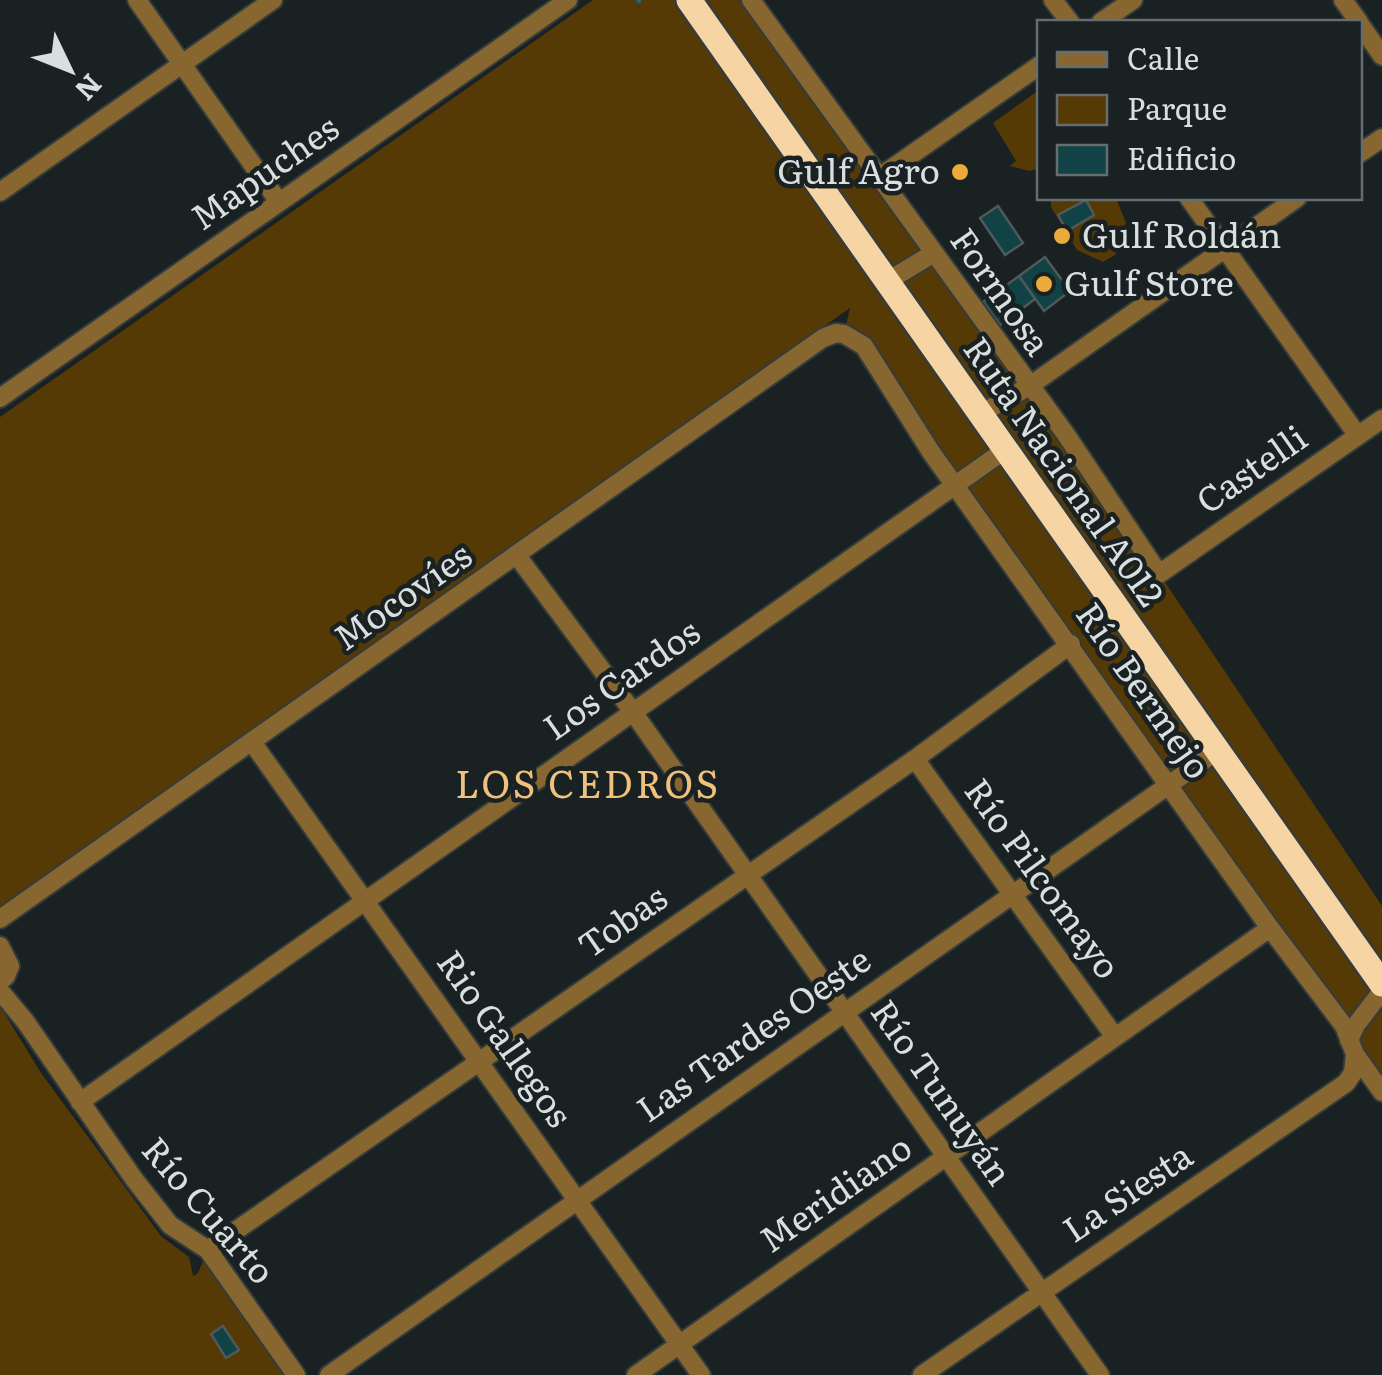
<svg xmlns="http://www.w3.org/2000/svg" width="1382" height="1375" font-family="Literata,serif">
	<rect width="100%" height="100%" fill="#192122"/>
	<path fill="#563a06" d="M593,0H751L1067,436L1382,906V1092L1071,644L844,334L850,308L0,907V417Z
		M1039,90V169L1029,171L1010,166L1016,161L993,123Z
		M1051,198H1116L1126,223L1115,255L1103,262L1077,250L1051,207Z
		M0,1006L41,1073L161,1236L189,1257L193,1276L198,1273L208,1250L296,1375H0Z"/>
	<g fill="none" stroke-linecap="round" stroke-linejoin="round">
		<path stroke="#196d75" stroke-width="4" d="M638,0L639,1"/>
	</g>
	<path fill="#114246" stroke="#50595a" stroke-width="2.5" d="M1086,200L1094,215L1067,231L1058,215Z
		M998,206L1023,243L1005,255L980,218Z
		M1045,257L1070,291L1044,311L1019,276Z
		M1019,276L1035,299L1000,325L983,302Z
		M223,1326L239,1350L226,1358L211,1334Z"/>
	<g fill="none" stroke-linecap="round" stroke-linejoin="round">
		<g stroke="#343c3c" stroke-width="22">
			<path id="minor" d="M137,0L279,202
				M751,0L1067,436L1159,574L1382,419
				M1053,0L1070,22
				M1343,0L1359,22
				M1101,22L1133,0
				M1360,24L1382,56
				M1360,153L1382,138
				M878,178L1040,65
				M0,192L273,0
				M1189,198L1358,436
				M886,282L934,253
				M0,398L568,0
				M980,414L1028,387L1297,198
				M518,557L633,712L1100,1375
				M252,742L701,1375
				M915,759L1115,1037
				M0,919L823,338L836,333L844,334L864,346L931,452L1270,928L1344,1026L1355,1054L1382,1092
				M0,946L10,966L6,976L0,981
				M0,991L25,1021L134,1179L170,1225L208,1250L296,1375
				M1349,1040L1356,1025L1382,991
				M80,1102L1005,450
				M208,1250L915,759L1071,644
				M329,1375L1217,751
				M636,1375L1270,928
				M922,1375L1346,1083L1353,1073L1355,1054"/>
		</g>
		<g stroke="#343c3c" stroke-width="30">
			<path id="highway" d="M689,0L1382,984"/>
		</g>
		<use href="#minor" stroke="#88662f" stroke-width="18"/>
		<use href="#highway" stroke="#f7d4a3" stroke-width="25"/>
	</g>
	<g fill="#ebaa39" stroke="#192122" stroke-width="4">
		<circle cx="960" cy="172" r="10"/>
		<circle cx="1062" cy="236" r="10"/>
		<circle cx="1044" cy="284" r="10"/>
	</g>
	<g text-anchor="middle" stroke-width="9" stroke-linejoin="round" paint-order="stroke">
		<g font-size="35" fill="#d9dfdf" stroke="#192122" text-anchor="start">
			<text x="940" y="184" text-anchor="end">Gulf Agro</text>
			<text x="1082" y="248">Gulf Roldán</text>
			<text x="1064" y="296">Gulf Store</text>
		</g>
		<g font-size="35" fill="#d9dfdf" stroke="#192122">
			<text transform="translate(265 173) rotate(-35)" y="12">Mapuches</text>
			<text transform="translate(1000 292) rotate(55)" y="12">Formosa</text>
			<text transform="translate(1252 470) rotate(-35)" y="12">Castelli</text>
			<text transform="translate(1063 472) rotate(55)" y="12">Ruta Nacional A012</text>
			<text transform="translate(403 597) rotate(-35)" y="12">Mocovíes</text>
			<text transform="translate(622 680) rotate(-35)" y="12">Los Cardos</text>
			<text transform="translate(1143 691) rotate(55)" y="12">Río Bermejo</text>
			<text transform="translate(1042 879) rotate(54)" y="12">Río Pilcomayo</text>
			<text transform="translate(623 922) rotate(-35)" y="12">Tobas</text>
			<text transform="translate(754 1035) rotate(-35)" y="12">Las Tardes Oeste</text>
			<text transform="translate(504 1039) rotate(55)" y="12">Rio Gallegos</text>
			<text transform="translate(941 1093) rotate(55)" y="12">Río Tunuyán</text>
			<text transform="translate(1128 1193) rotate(-34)" y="12">La Siesta</text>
			<text transform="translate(836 1194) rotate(-35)" y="12">Meridiano</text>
			<text transform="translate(208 1211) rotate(49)" y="12">Río Cuarto</text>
		</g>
		<g font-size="38" letter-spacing="2.5" fill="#efc17d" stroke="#192122">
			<text x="588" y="798">LOS CEDROS</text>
		</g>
	</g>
	<rect x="1037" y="20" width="325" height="180" fill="#192122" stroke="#666d6e" stroke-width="2.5"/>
	<rect x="1057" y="52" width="50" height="15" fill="#88662f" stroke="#666d6e" stroke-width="2.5"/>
	<text x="1127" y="70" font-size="30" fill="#d9dfdf">Calle</text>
	<rect x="1057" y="95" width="50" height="30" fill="#563a06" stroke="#666d6e" stroke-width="2.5"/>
	<text x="1127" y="120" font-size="30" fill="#d9dfdf">Parque</text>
	<rect x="1057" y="145" width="50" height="30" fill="#114246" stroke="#666d6e" stroke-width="2.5"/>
	<text x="1127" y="170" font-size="30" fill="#d9dfdf">Edificio</text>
	<g transform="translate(70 70) rotate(133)" stroke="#192122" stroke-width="8" paint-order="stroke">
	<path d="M0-8L18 38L0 25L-18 38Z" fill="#d9dfdf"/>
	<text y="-15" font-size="28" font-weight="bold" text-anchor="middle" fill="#d9dfdf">N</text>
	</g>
</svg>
